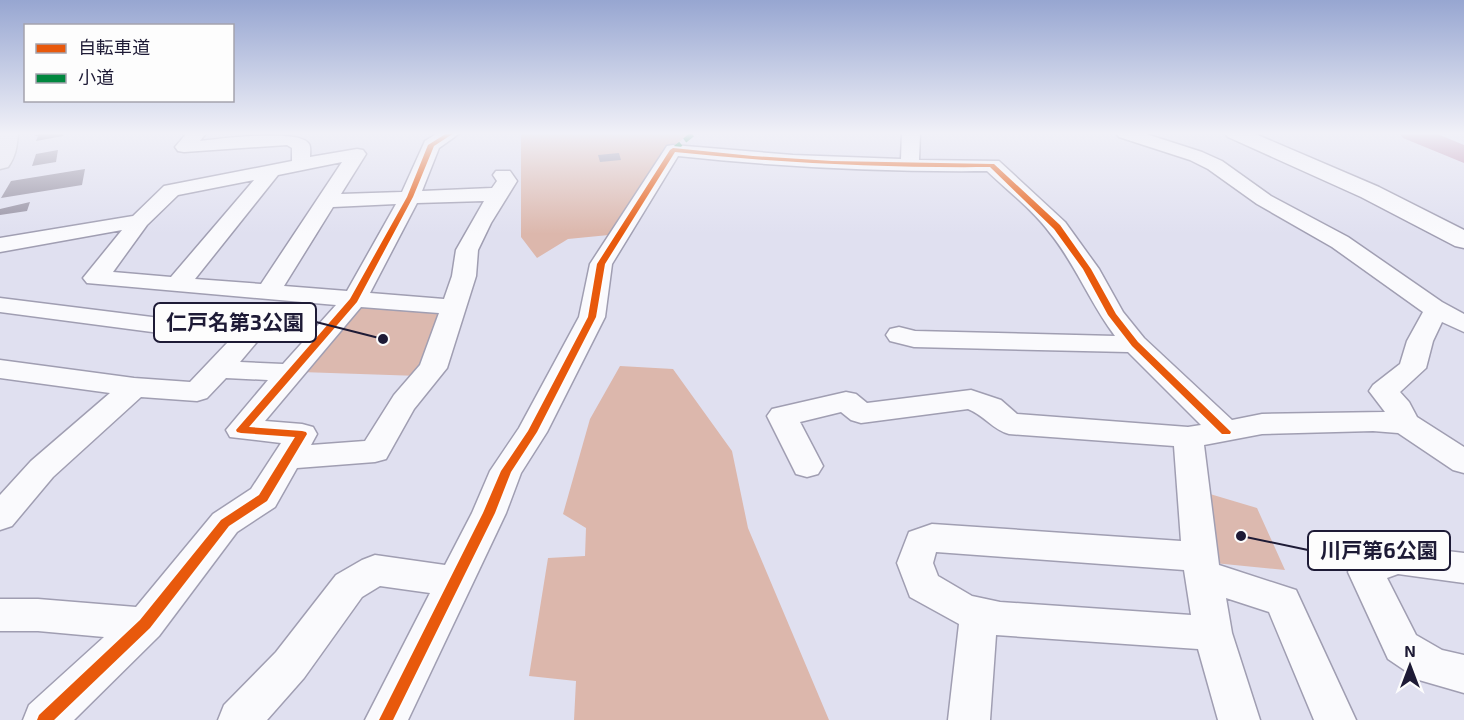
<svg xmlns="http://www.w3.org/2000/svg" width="1464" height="720" font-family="'Exo 2','Noto Sans JP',sans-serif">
	<rect width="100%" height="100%" fill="#e0e0f0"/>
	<path fill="#dcb9af" d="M358,307L441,313L419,376L301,372Z
		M1210,494L1257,508L1285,570L1214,563Z"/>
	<path fill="#dcb7ac" d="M521,133H690L664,154L619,234L568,239L537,258L521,237Z
		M620,366L673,369L732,451L748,528L829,720H574L576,681L529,676L548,558L585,556L586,528L563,514L590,419Z"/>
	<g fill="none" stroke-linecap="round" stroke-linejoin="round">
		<path fill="#be91ae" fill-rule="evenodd" d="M1399,133H1435L1464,145V163L1403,138Z"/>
	</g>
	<path fill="#9590a1" d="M64,133L63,136L36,141L38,136H34L39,134Z
		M58,150L56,162L32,166L36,154Z
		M619,153L621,160L600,162L598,155Z
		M85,169L82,185L1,198L11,181Z
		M30,202L27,211L0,215V209Z"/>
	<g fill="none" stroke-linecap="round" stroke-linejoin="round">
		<g stroke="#a09eb2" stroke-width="3">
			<path id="street" d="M187,133H206L200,141C218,139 300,128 309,144C311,147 310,153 310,157L357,149L363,150L366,154L341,194L402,192L425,141L438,133H460L439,148L422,191L492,188L497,181L493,175L496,171H510L517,181L491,223L478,250L476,276L447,368L414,409L386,459L375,462L297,468L275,507L237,532L159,636L74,720H23L29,705L104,637L38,631H0V599H38L136,607L213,514L251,489L281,443L230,437L226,430L268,380L226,378L207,398L197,401L141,397L53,477L12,526L0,530V495L31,461L110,393L0,378V360L134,378L190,382L228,342L0,312V298L248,329L257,331L261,337L240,362L283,364L336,305L87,283L83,278L122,230L0,252V238L133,216L164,186L292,161V148L287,145L184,152L178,151L175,147ZM342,162L261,284L195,279L278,175ZM254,180L171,277L113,272L147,225L178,195ZM484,201L456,250L452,276L444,299L370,293L417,203ZM396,204L347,291L284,286L333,207ZM361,307L439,313L420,365L394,395L365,441L311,445L317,434L313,427L302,424L265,421Z
				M902,133H920L919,160L999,161L1065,222L1099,269L1123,312L1144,338L1232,420L1262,414L1385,412L1369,391L1373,385L1400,364L1407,341L1423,312L1332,247L1257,204L1208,169L1190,160L1119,137L1116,133H1143L1202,152L1222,161L1271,196L1348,237L1442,302L1464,314V332L1442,322L1433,341L1426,368L1400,392L1409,402L1417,417L1464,447V473L1453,470L1398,433L1373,431L1262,434L1204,445L1219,565L1296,590L1356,720H1314L1269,612L1226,598L1232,633L1260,720H1218L1198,649L996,635L990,720H948L959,624L910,597L897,563L909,532L932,524L1181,541L1174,446L1009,434C993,430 984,415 968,409L861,423L851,420L841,412L800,422L823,466L818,474L807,477L796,474L767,416L772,409L846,392L856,394L867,403L971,390L1001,400L1017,414L1188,427L1201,425L1128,352L914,347L890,341L886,335L890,329L899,327L915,331L1115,336C1090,303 1076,265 1050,233C1033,210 1008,191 987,171C884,172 781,167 678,156L612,264L605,317L547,432L521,473L506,513L408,720H365L430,593L380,586L362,597L304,678L267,720H218L224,705L276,652L336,575L362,560L375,555L445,565L472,513L490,471L519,428L579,317L590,264L667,146L673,145L793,155L901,159ZM936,552L1184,570L1191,615L1000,602L972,596L938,576L933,563Z
				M1395,545L1464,553V583L1398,574L1387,578L1416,635L1442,650L1464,655V693L1419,680L1388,659L1348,572L1353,562Z"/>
		</g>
		<g stroke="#a09eb2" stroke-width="3">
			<path id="secondary" d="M1225,133H1253L1379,187L1464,230V248L1455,246L1361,197L1228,137Z"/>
		</g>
		<g stroke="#bebec9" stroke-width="3">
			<path id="primary" d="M0,133H18C17,146 16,156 8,167L0,169Z"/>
		</g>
		<use href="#street" fill="#fafafd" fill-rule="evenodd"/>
		<use href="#secondary" fill="#fafafd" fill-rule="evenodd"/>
		<use href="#primary" fill="#ecebf3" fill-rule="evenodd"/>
		<path stroke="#00873e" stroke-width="5" stroke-dasharray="10 5" stroke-linecap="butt" d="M673,150L694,133"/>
		<g stroke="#fdfdfd" stroke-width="4">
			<path id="cycleway" d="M447,133H454L434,146L413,197L357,302L249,427L302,431L306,432L307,434L267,501L229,526L150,628L54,720H37L39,715L140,620L221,520L259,495L295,437L241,433L237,432L236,430L350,299L407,197L428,145Z
				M673,148L753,156L832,161L994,164L1060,225L1091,269L1116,314L1138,342L1231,432L1230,434H1222L1132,346L1108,315L1083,269L1054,229L990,167C885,168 780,163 675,152L605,264L596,317L537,432L511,472L495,513L393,720H379L483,513L501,471L528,431L588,317L597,264L670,150Z"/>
		</g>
		<use href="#cycleway" fill="#e8590c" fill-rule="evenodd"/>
	</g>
	<linearGradient id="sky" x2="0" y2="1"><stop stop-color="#97a6d1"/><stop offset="0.57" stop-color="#f1f1f8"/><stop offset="1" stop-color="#f1f1f8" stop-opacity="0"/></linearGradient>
	<rect width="1464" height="234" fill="url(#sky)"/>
	<path fill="none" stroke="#1e1b36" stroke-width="2" d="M383 339L316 322M1241 536L1308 550"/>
	<g fill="#1e1b36" stroke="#fdfdfd" stroke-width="2">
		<circle cx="383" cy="339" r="6"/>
		<circle cx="1241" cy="536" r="6"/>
	</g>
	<g fill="#fdfdfd" stroke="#1e1b36" stroke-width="2">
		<rect x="154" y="303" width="162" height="39" rx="6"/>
		<rect x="1308" y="531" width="142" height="39" rx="6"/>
	</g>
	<g font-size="21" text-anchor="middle" font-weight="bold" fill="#1e1b36">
		<text x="235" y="330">仁戸名第3公園</text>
		<text x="1379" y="558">川戸第6公園</text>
	</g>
	<rect x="24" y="24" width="210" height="78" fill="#fdfdfd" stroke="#a4a3ad" stroke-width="1.5"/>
	<rect x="36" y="44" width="30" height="9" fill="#e8590c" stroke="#a4a3ad" stroke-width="1.5"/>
	<text x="78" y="54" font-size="18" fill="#1e1b36">自転車道</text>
	<rect x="36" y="74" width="30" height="9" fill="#00873e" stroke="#a4a3ad" stroke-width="1.5"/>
	<text x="78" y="84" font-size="18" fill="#1e1b36">小道</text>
	<g transform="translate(1410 666)" stroke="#fdfdfd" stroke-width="4.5" paint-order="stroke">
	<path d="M0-4.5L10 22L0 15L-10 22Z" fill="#1e1b36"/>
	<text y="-9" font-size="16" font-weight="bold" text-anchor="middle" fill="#1e1b36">N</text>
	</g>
</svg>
